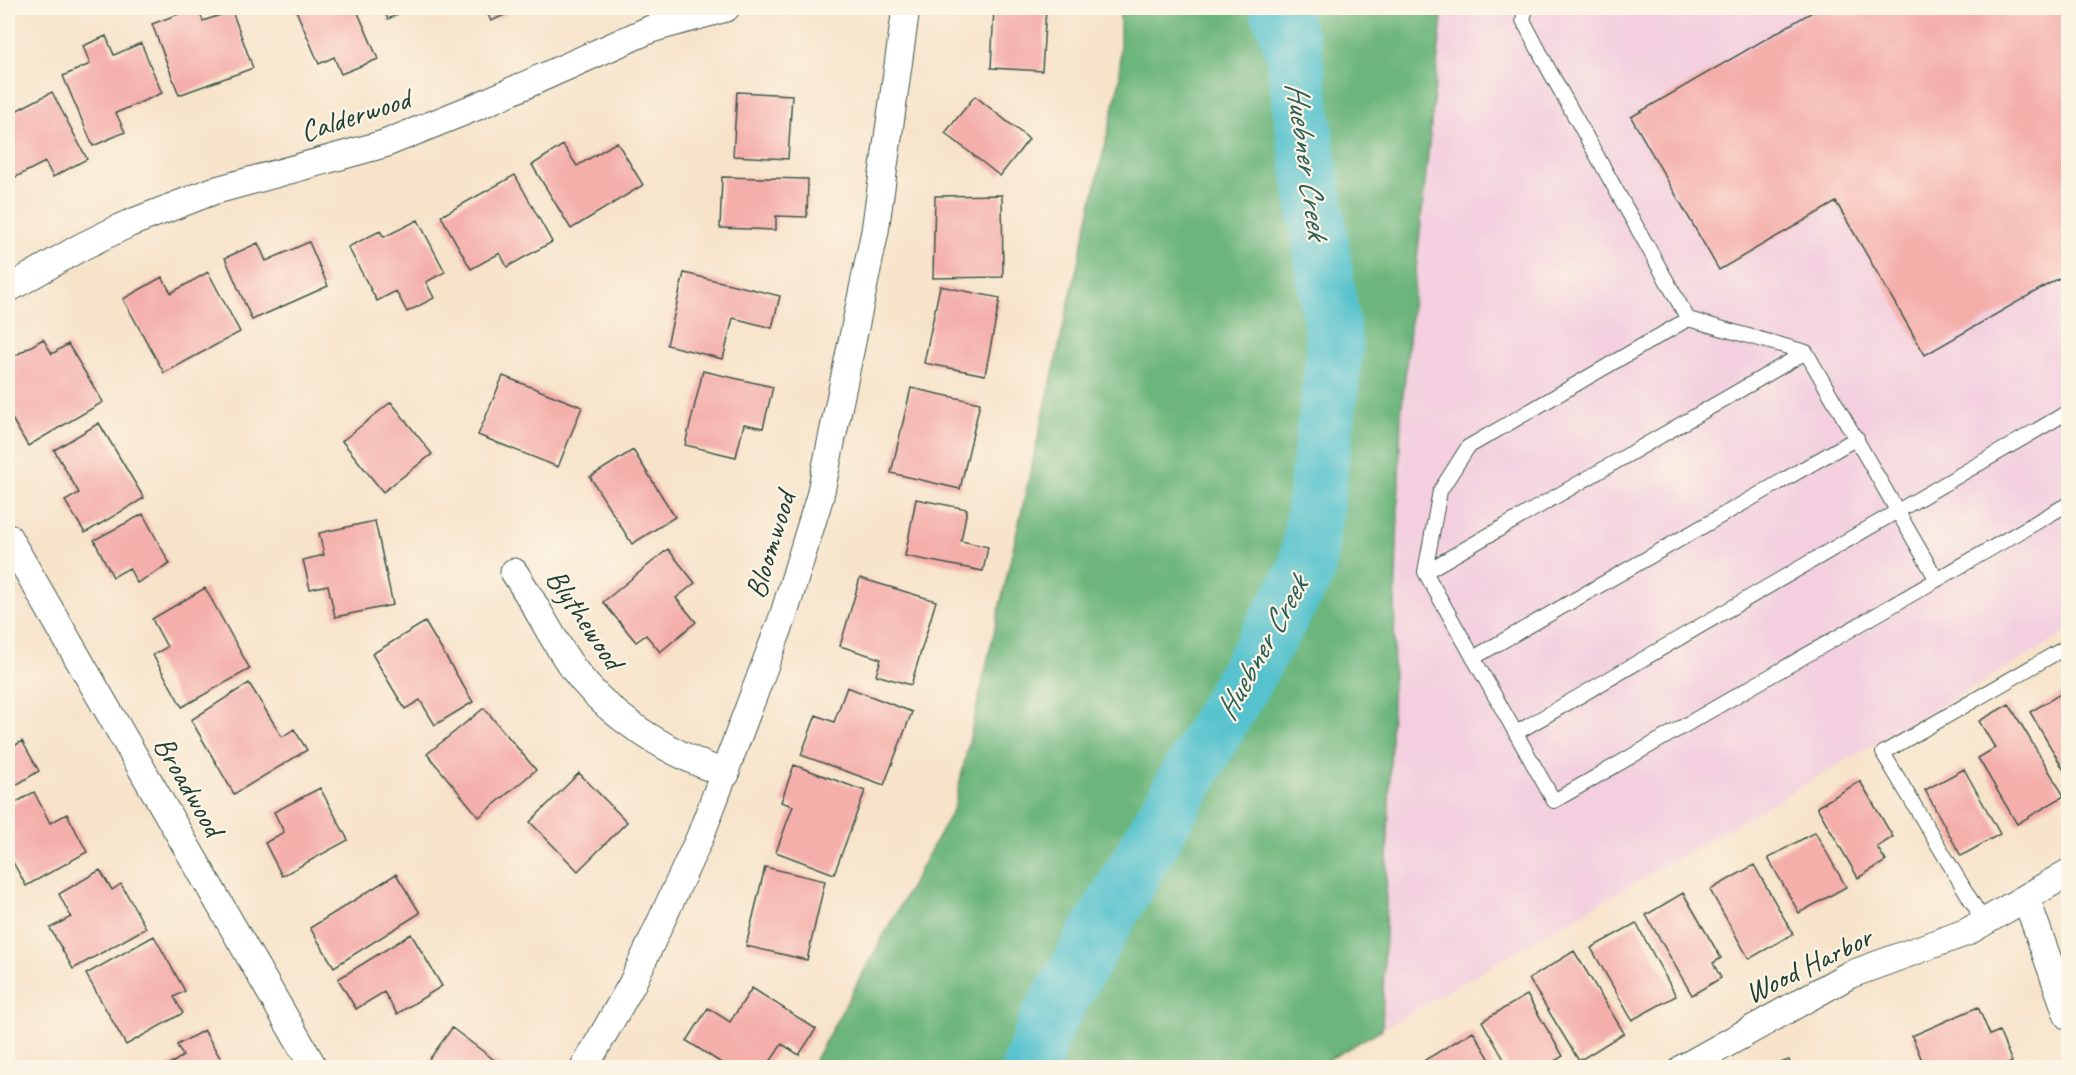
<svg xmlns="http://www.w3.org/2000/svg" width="2076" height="1075" font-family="Caveat,sans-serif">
	<rect width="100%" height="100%" fill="#fcf5e5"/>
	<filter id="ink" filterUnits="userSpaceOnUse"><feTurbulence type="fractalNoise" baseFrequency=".0167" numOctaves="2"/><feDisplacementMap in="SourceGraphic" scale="12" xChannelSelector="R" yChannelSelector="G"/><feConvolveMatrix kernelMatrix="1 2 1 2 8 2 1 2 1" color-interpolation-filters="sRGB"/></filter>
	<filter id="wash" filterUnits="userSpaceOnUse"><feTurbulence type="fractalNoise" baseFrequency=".008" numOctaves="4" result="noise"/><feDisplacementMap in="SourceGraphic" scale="24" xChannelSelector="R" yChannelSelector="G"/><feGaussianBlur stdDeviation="1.35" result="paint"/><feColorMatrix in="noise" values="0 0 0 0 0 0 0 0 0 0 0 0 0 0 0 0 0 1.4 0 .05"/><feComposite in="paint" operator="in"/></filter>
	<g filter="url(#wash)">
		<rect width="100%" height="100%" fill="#f7e3ca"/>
		<path fill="#f3cfdf" d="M1443,8H2068V632L1382,1029L1401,415Z"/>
		<path fill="#6cb57b" stroke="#467958" stroke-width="1.5" d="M1120,8H1443L1401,415L1382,1029L1316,1067H811L954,808L1120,79Z"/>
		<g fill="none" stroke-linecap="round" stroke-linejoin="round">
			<path stroke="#55c2cd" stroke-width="57" d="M1030,1068L1047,1022L1307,570L1335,349L1293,48L1278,8"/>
		</g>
		<g id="blocks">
			<path fill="#f4afab" d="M195,8H198L203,21L232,11L253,68L179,95L152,24Z
				M295,8H356L378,59L341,74L334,57L319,64Z
				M382,8H410L388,19Z
				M485,8H520L491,21Z
				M994,8H1046L1042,71L991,68Z
				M1819,8H2068V273L1925,355L1836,202L1719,270L1631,117Z
				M106,36L114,55L141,43L162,93L116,113L125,132L93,146L63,76L90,64L83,46Z
				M52,92L87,159L53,177L45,162L8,181V115Z
				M737,92L792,95L788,159L733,156Z
				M975,96L1029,139L1000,176L945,133Z
				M617,142L643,185L571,229L532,165L563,145L577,166Z
				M515,175L552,242L507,267L500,253L471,269L441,216Z
				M722,177L808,179L807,217L776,216V230L720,228Z
				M1002,195L1003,277L933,278L935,196Z
				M418,220L445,272L426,282L434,298L407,312L396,291L377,301L348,247L380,231L384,237Z
				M309,242L328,286L252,320L225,258L258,243L266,261Z
				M208,272L240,332L164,373L123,299L162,277L171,293Z
				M684,273L780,296L772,328L733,318L723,359L667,345Z
				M940,286L1000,298L985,375L924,363Z
				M43,339L52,354L68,344L103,402L28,446L8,412V360Z
				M703,371L773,387L763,428L744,424L736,457L685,445Z
				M503,376L582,407L558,467L478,435Z
				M911,388L980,403L960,489L891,473Z
				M391,402L432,454L383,492L342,441Z
				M99,423L144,498L85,533L65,501L79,493L54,450Z
				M633,450L675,517L632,544L590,477Z
				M916,499L967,509L961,541L988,547L983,571L905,556Z
				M143,514L170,564L137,583L129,568L113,577L94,540Z
				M375,521L393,605L335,617L328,585L310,589L303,560L324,555L319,533Z
				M668,549L695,583L676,598L696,622L660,652L646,635L636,642L603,602Z
				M860,578L936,601L911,685L876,675L881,659L840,646Z
				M205,588L250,669L182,707L153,655L167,647L152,619Z
				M425,622L473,702L435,725L420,700L405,709L372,654Z
				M249,683L282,737L294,729L307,750L234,794L191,720Z
				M847,687L912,712L884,785L801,755L816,715L834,722Z
				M2067,690L2068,693V777L2030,712Z
				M2009,704L2064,796L2017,824L1978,758L1995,748L1979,721Z
				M484,708L536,770L479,817L427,754Z
				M22,741L39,771L8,790V750Z
				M794,765L865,791L834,874L776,852L793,806L781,802Z
				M1964,769L2000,834L1961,856L1925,790Z
				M579,773L627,822L578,871L530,822Z
				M1860,781L1893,837L1877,847L1886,861L1858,878L1817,807Z
				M320,788L348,840L282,876L265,843L284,832L274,812Z
				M34,792L50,823L67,814L87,852L26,886L8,853V807Z
				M1815,832L1846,887L1799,913L1768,858Z
				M1754,865L1793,934L1749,959L1710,890Z
				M765,867L825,881L807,960L746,946Z
				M100,870L112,890L121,884L146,928L73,969L50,928L71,917L59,894Z
				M396,874L420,913L334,967L310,928Z
				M1683,893L1721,958L1713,963L1721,978L1692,995L1646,915Z
				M1636,923L1676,996L1632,1020L1591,948Z
				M411,934L442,986L397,1014L384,992L356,1009L338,979Z
				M154,936L185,991L174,997L183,1013L126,1045L86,974Z
				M1574,951L1624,1033L1579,1061L1529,979Z
				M752,988L816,1029L799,1055L782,1044L766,1068H729L687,1041L708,1008L730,1022Z
				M1527,995L1563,1056L1543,1068H1509L1482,1021Z
				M1978,1007L1990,1035L1999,1031L2012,1062L1999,1068H1925L1912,1036Z
				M452,1028L505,1068H423Z
				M204,1030L222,1061L212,1068H164L183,1056L177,1045Z
				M1473,1031L1495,1068H1429L1425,1060Z
				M1789,1060L1792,1068H1769V1067Z"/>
		</g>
	</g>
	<g filter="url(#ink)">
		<use href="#blocks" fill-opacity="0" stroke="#3f564a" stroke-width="1.5"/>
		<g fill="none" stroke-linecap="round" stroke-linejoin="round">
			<g stroke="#3f564a" stroke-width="16">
				<path id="lane" d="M1526,8L1523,20L1549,70L1688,319L1468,447L1440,491L1425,572L1554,801L2068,504
					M1688,319L1806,352L1937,580
					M1425,572L1806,352
					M1473,658L1857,438
					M1516,733L2068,412
					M1984,922L1883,753L2068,646"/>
			</g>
			<g stroke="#3f564a" stroke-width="29">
				<path id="street" d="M8,289L81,247L128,224L213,191L384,144L478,106L651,29L726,8
					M8,537L314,1068
					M514,572C535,603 551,637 572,667C610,719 667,752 726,774
					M2026,898L2068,1016
					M584,1068L632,984L700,837L783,617L820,496L875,231L906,8
					M1683,1068L1849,975L1967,932L2068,873"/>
			</g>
			<use href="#lane" stroke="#fff" stroke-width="14"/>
			<use href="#street" stroke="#fff" stroke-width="27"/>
		</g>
	</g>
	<g text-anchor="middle" stroke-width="4.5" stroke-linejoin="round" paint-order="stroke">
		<g font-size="30" fill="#1f3d34" stroke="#fcf5e5">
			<text transform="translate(355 115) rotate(-18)" y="10">Calderwood</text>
			<text transform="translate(770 545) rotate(-73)" y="10">Bloomwood</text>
			<text transform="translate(585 619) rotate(56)" y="10">Blythewood</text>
			<text transform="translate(189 786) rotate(60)" y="10">Broadwood</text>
			<text transform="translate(1808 965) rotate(-26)" y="10">Wood Harbor</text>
		</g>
		<g font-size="32" font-style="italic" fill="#2c5e5a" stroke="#fcf5e5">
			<text transform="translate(1308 160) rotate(82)" y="11">Huebner Creek</text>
			<text transform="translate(1261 648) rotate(-61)" y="11">Huebner Creek</text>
		</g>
	</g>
	<rect width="2076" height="1075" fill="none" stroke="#fcf5e5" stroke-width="30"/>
</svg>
